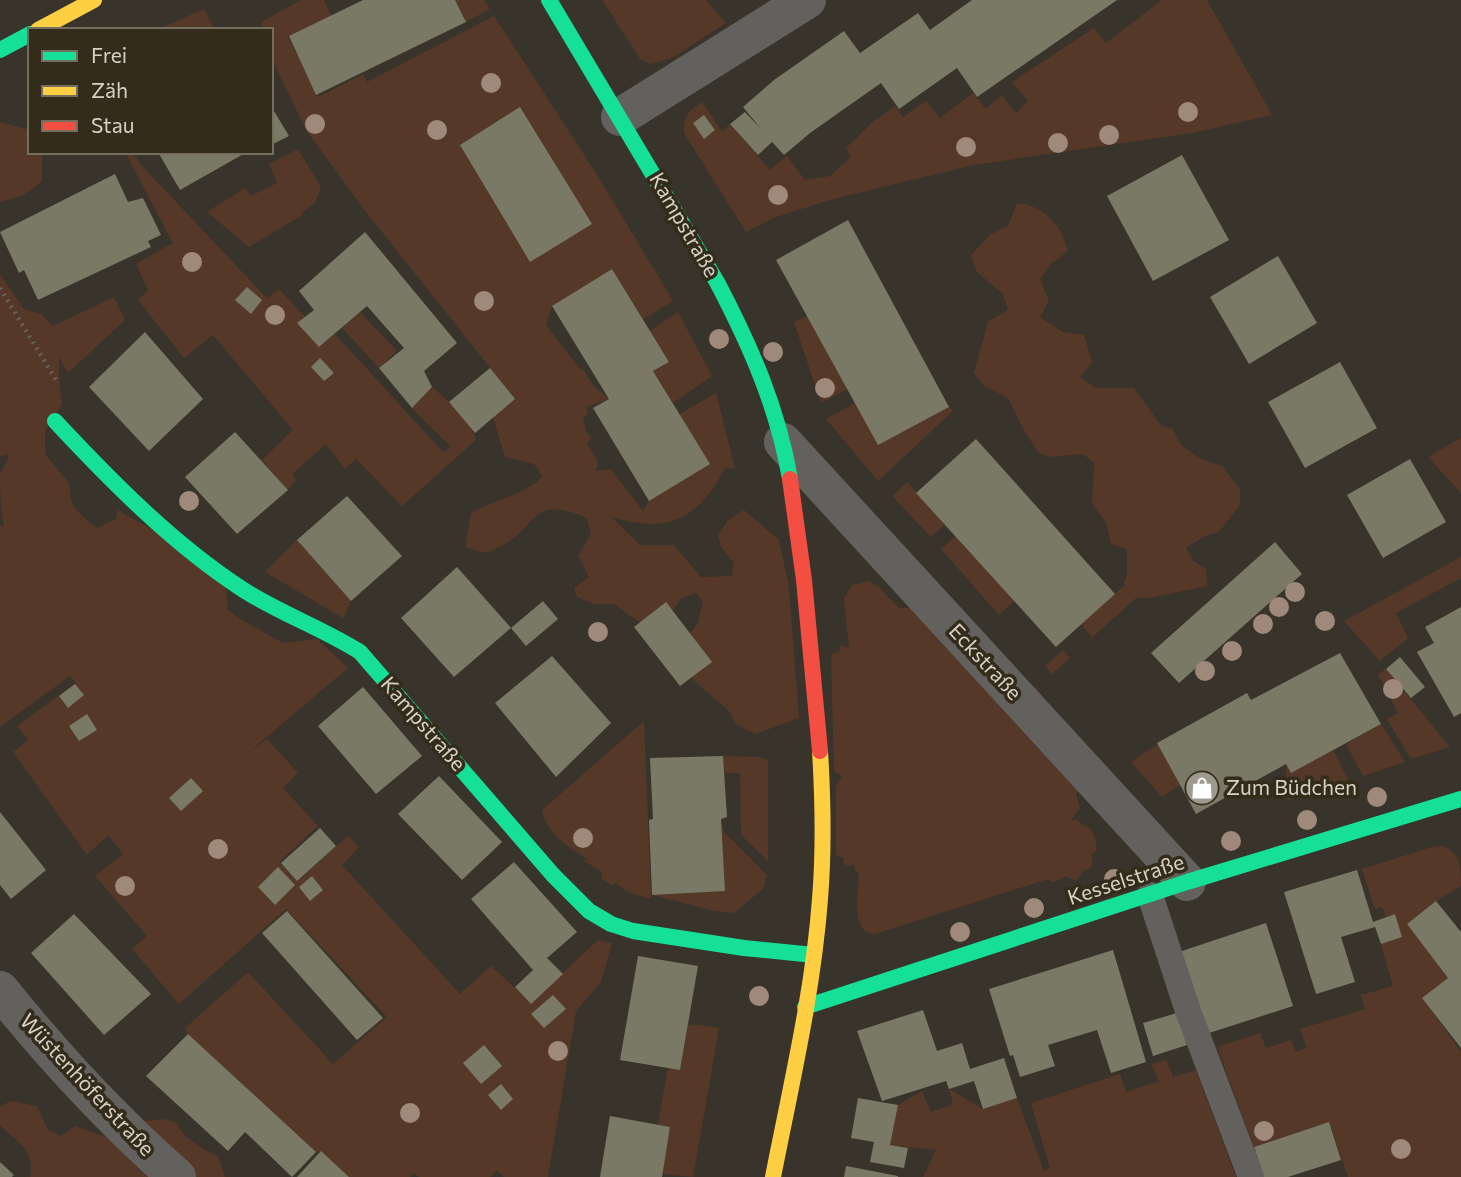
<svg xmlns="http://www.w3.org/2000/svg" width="1461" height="1177" font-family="Commissioner,sans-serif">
	<rect width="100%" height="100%" fill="#38342b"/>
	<path fill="#563828" d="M301,0H324L331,16L284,39L289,38L318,97L363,74L367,82L494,16L596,173L673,301L643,319L612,269L552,306L546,325L579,368L583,369L593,385L609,399L586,407L588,414L583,417L586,432L592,437L587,443L598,462L596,471L611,469L643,511L649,501L680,414L716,393L735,469L725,468C704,508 680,531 632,522C625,521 617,518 611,517L640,545H674L701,577L732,576L734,563L721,547L718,536L727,521L744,510L779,540L789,588L799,718L755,734L736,724L729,711L683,671L690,633L698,623L703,602L697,593L681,598L668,618L649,627L628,615L615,604H594L577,597L574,588L589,577L578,555L591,534L587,518C528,492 539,530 497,548C494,549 491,552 487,552C481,553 471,548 465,547L471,513C494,500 525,495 543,476L534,464L505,457L493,417L503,384L366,212L306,130L271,57V30H262L261,22Z
		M455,0H484L490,9L466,22Z
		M602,0H706L726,23L672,58L650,64L640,59Z
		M1162,0H1207L1272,115L1192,133L974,165L833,199L773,218L746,232L684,133C683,116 688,111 702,102L722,132L730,124L770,170L787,156L805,180L830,176L851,157L846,148L875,120L895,106L903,117L926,101L940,118L973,93L986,109L1002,95L1016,114L1028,101L1012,82L1094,28L1106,43Z
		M204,9L215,30H162L161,28Z
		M0,122L30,130V152H42V181L22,196L0,202Z
		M298,149L321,187L315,203L303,212L302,215L249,247L207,212L245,188L251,196L277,183L269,164Z
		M125,152H133L141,165L267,298L279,289L305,317L319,347L335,334L443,452L451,447L412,408L432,387C446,399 472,422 476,440L402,506L356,459L345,469L326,444L292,474L296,480L288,490L262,460L293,430L213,335L184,358L138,300L148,290L136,264L173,243Z
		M1017,203C1045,206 1061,225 1068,251L1051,264L1040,279L1049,301L1040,317L1063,332L1084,335L1092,362L1080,377L1096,388H1134L1162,427L1172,428L1182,446L1201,459L1222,466L1240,489V505L1219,532L1205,536L1186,548L1193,561L1206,569L1207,586L1149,598H1136L1052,674L1045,666L1063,650L1070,658L1092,637L1081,624L1125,585L1124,582L1127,576V549L1111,544L1106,522L1092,504L1094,463L1083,454L1049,457L1039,453L1024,431L1008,398L983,385L974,373L988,322L1008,310L1003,294L977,272L971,255L990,235L1008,226Z
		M0,274L24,309L41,314L53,326L114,297L125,320L68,373L59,357V382L62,404L45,431V454L70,484C68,508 80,514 97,528L116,519L117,510L222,568L228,604L226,608L240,619L283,643L317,639L348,668L249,752L267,739L298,773L283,788L318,826L279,862L297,881L348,836L359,847L342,865L460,994L491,966L531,1003L598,940L612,943L601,982L576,1011L548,1177H504L497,1170L490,1177H419L414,1173L410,1177H349L321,1151L316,1152L188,1034L185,1028L248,972L333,1064L387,1017L286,909L179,1004L132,949L147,936L95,876L123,854L108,835L87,855L13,752L28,740L17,726L76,683L70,676L0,727V525L4,527C1,515 0,488 0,475C2,468 7,464 9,454L0,456Z
		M360,312L397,351L379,368L342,328Z
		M678,312L712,376L673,403L653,371L669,362L650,331Z
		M808,316L848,389L821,403L794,322Z
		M855,403L949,407L953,411L878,481L826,419Z
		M1461,438V493L1428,457Z
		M907,482L945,524L931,537L892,496Z
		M956,536L1014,601L999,615L941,549Z
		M297,540L351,601L343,618L265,572Z
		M1461,557V578L1396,613L1408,638L1380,661L1344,621Z
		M869,581L878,586L899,608H913L1037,688L1085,782L1076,794L1080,808L1071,820H1078L1081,824C1094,828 1097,839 1096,851L1091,855L1093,860L1091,867L1083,871L1076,881L1066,876L1053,883L1048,879L875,934C849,932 859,891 859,873L855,871L854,864L848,866L843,863L844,858L836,855V786L842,776L834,771L831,654L839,653L841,645L849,648L844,598L852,585Z
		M1386,669L1450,747L1411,759L1387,719L1398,713L1378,674Z
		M644,721L651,899L628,892L616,883L611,885L602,879L601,871L584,861L587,859C568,847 546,833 542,810Z
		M1381,724L1405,762L1363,776L1346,744Z
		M1158,744L1180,785L1162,797L1131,762Z
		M1333,750L1348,779L1346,782L1288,800L1285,793L1286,764L1291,773Z
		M723,756L760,757L768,760V861L741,835L740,773H725Z
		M721,819L724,832L767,875L763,889L734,913L715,911L652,895L725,891Z
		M1443,846C1461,852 1461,869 1461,886L1436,901L1407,924L1448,978L1423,998L1461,1052V1177H1348L1329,1122L1254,1147L1217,1047L1260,1033L1266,1048L1291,1040L1296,1052L1307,1048L1300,1029L1365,1009L1361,995L1393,986L1381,944L1402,937L1395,915L1386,917L1382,907L1375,909L1362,869L1432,847Z
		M693,1024L719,1028L693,1177L662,1174L670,1127L658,1124L668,1068L680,1070L688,1025Z
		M1166,1060L1173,1077L1196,1070L1236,1177H923L936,1150L890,1145L898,1105L922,1091L931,1112L953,1104L949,1089L983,1109L1017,1098L1044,1171L1050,1168L1031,1103L1120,1074L1126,1092L1159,1081L1151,1064Z
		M10,1101L37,1106L48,1130L61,1136L75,1126L116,1141L131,1117L147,1121L166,1119L176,1123L185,1136L206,1151L218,1156L225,1177H30C37,1151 16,1142 0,1125V1107Z"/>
	<path fill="#7a7966" d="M363,0H455L466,22L316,95L289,36Z
		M972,0H1117L977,97L957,68L899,109L881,83L810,133L784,155L772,142L758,155L730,124L745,112L762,130L743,107L774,80L844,31L860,53L918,13L930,30Z
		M271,106L289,136L271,145Z
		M520,107L592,224L530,262L460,145Z
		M704,115L715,130L704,139L693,123Z
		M158,152H247L180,190Z
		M1182,155L1229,240L1153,281L1107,196Z
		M115,174L128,202L143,198L161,235L148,241L151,247L38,300L24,270L19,273L0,232Z
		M848,220L949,407L878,445L776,260Z
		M365,232L457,343L424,371L432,387L412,408L379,368L404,348L367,306L319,347L297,323L314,310L299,291Z
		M1278,256L1317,323L1249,364L1210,297Z
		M612,269L669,362L653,371L710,464L649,501L593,408L609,399L552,306Z
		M247,287L262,300L251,314L235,300Z
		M145,332L203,399L149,451L89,387Z
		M320,358L334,373L324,381L311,367Z
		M1340,362L1377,428L1305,468L1268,402Z
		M490,368L515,399L475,433L449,402Z
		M235,432L288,490L237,534L185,477Z
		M976,439L1115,594L1056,647L916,493Z
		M1410,459L1446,522L1383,558L1347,495Z
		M347,496L402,556L351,601L297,540Z
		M1275,542L1302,574L1179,683L1151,653Z
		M457,567L511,628L454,677L401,618Z
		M543,601L558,619L526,646L511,628Z
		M666,602L712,662L680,686L634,627Z
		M1461,607V713L1454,717L1417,652L1434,643L1425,627Z
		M1340,653L1381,724L1291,773L1286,764L1196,814L1157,743L1247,693L1251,700Z
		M552,656L611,723L556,777L495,703Z
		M1400,657L1425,687L1411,698L1386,669Z
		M75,684L84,695L68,708L59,696Z
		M363,687L422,756L376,794L318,726Z
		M87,714L97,730L79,741L69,726Z
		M723,756L727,817L721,819L725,891L652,895L649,820L653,819L650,758Z
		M439,776L502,842L462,880L398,814Z
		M191,778L203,791L181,811L169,798Z
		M0,812L46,870L11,899L0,885Z
		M320,828L336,846L297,881L281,863Z
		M514,862L577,932L547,958L563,974L531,1004L515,987L533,970L471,899Z
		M278,867L295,885L275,905L258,887Z
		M1357,870L1373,922L1395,914L1402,937L1381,944L1375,927L1341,937L1355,982L1316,994L1284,892Z
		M312,876L323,890L310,901L299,887Z
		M1436,901L1461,932V1048L1422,998L1448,978L1407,924Z
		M287,911L383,1018L357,1040L262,933Z
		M74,914L151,994L104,1035L31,953Z
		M1266,923L1293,1006L1206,1034L1179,952Z
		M1113,950L1146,1062L1111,1073L1097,1030L1048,1045L1055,1066L1020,1077L1013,1055L1010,1056L989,989Z
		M638,956L698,966L680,1070L620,1060Z
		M553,995L566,1009L544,1028L531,1014Z
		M923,1010L937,1051L962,1043L970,1069L1004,1058L1017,1098L983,1109L974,1081L949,1089L946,1081L882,1101L857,1031Z
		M1177,1013L1187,1045L1153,1056L1143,1023Z
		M188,1034L316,1152L292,1177L245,1132L228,1151L146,1076Z
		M484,1045L502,1066L481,1084L463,1063Z
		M501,1084L513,1099L501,1110L488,1095Z
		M858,1098L898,1105L890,1145L908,1148L904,1168L870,1162L874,1142L851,1138Z
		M610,1116L670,1127L662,1177H600Z
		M1329,1122L1341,1160L1288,1177H1264L1254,1147Z
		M321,1151L349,1177H297Z
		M0,1162L14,1175L12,1177H0Z
		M846,1166L898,1176V1177H844Z"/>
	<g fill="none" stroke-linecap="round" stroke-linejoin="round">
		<path stroke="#64625d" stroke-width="4.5" stroke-dasharray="2 5" stroke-linecap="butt" d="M0,288L56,380"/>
		<path stroke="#63615e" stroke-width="26" d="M1150,895L1188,1011L1251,1177"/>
		<path stroke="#63615e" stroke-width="38" d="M620,117L807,0
			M783,442L1187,882
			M0,990C54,1057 112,1120 177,1177"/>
		<path stroke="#16e098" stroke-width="16" d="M549,0L717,282C750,345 778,408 790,479
			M0,50L30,34
			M55,421C112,482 172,543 242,589C279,613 322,628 360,652L553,875L589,911L611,924L633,931L744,948L814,955
			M805,1007L1187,882L1461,799"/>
		<path stroke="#ffcf43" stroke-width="16" d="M38,30L94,0
			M773,1177C791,1085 813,993 820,899C824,850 823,800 820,751"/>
		<path stroke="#f24e42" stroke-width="16" d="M790,479L804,580L820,751"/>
	</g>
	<g fill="#9f897a">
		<circle cx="491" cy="83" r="10"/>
		<circle cx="1188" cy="112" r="10"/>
		<circle cx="315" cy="124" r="10"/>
		<circle cx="437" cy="130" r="10"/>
		<circle cx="1109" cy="135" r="10"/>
		<circle cx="1058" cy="143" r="10"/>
		<circle cx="966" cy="147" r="10"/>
		<circle cx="778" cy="195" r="10"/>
		<circle cx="192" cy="262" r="10"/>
		<circle cx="484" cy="301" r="10"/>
		<circle cx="275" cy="315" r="10"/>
		<circle cx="719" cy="339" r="10"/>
		<circle cx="773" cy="352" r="10"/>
		<circle cx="825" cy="388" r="10"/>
		<circle cx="189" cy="501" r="10"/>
		<circle cx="1295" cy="592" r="10"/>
		<circle cx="1279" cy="607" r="10"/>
		<circle cx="1325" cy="621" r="10"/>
		<circle cx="1263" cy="624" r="10"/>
		<circle cx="598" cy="632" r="10"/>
		<circle cx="1232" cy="651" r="10"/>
		<circle cx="1205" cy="671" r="10"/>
		<circle cx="1393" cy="689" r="10"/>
		<circle cx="1377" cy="797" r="10"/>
		<circle cx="1307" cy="820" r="10"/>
		<circle cx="583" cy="838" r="10"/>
		<circle cx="1231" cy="841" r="10"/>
		<circle cx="218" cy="849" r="10"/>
		<circle cx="1114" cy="879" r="10"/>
		<circle cx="125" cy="886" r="10"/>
		<circle cx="1034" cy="908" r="10"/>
		<circle cx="960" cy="932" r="10"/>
		<circle cx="759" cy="996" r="10"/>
		<circle cx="558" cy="1051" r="10"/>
		<circle cx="410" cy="1113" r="10"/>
		<circle cx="1264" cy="1131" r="10"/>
		<circle cx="1401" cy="1149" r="10"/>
	</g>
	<defs>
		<g id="shop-disc" transform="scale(1.75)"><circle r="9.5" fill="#9e9a90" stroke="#332c1b"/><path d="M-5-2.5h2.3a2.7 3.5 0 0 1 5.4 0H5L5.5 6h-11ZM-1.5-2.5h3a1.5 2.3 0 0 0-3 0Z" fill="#fff"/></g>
	</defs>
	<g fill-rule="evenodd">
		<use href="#shop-disc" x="1202" y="788"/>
	</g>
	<g text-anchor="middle" stroke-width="7" stroke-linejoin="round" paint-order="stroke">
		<g font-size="21" fill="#d5d1c6" stroke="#332c1b">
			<text transform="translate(684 225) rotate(60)" y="7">Kampstraße</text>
			<text transform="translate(985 662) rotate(47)" y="7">Eckstraße</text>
			<text transform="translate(423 724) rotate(49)" y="7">Kampstraße</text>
			<text transform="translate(1126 880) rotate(-18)" y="7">Kesselstraße</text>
			<text transform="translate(87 1085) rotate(47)" y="7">Wüstenhöferstraße</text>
		</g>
		<g font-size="21" fill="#d5d1c6" stroke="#332c1b" text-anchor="start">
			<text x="1226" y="795">Zum Büdchen</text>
		</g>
	</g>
	<rect x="28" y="28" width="245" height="126" fill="#332c1b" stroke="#746e5f" stroke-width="2"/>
	<rect x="42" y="51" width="35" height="10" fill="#16e098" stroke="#746e5f" stroke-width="2"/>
	<text x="91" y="63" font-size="21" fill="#d5d1c6">Frei</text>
	<rect x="42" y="86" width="35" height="10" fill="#ffcf43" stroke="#746e5f" stroke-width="2"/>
	<text x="91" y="98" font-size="21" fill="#d5d1c6">Zäh</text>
	<rect x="42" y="121" width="35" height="10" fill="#f24e42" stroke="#746e5f" stroke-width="2"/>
	<text x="91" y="133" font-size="21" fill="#d5d1c6">Stau</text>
</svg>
